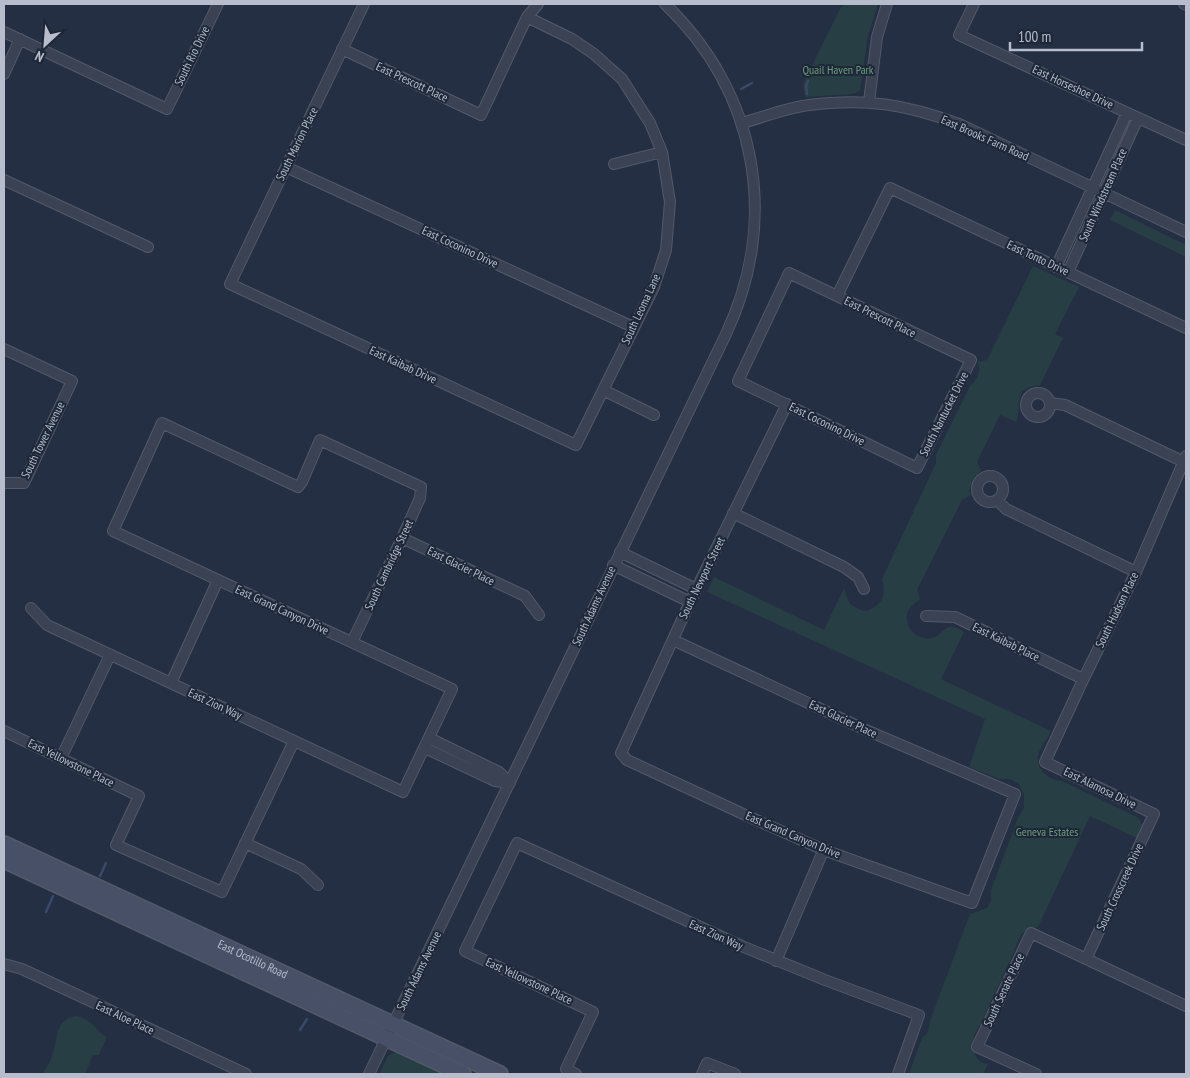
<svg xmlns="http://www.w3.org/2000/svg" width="1190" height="1078" font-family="'PT Sans Narrow',sans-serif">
	<rect width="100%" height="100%" fill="#252f43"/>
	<path fill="#273e44" d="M847,4H878L868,36L860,90L856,93L851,94L805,97L803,84L841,7Z
		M1115,210L1186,245V257L1110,220Z
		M1033,266L1079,287L1055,334L1063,338L1040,385C1011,388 1023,404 1016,422L1000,415L977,462L981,471L974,477L969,490L971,495L962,500L917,590L920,599C914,604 909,607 907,614C904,628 919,641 932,638C939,637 943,629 949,627C954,626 959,629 964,632L941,679L1051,731C1048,738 1042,745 1039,752C1033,768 1048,780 1062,781L1139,818L1142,825L1137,838L1090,816L1038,927C1024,929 1018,936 1015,950L980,1025C970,1037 969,1061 988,1064L983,1074H909L922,1038L928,1032L930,1021L970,914L987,908L991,901V890L1018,818L1024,808V795L1019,784L1010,779H1000L969,767L985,719L707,592L714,577L824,630L844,588C848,602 850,607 865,611C881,607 887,596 882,579L936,463V455L970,386C978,378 981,373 978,362L987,360Z
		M76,1016C96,1021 93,1030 107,1037L99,1055H93L85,1074H42C47,1067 51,1061 53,1053C58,1038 55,1019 76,1016Z
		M393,1053H400L446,1074H379L388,1056Z"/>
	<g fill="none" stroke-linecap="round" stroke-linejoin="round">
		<path stroke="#38496b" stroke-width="2.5" d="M741,89L752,83
			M807,94L806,86L808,81
			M100,876L106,863
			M46,912L53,896
			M300,1030L307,1019"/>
		<g stroke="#525a6a" stroke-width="12">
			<path id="minor" d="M364,4L230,284L576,445L654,287L666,250L670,202L662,152L650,123L622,79L594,54L572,39L527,17
				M974,4L959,35L1186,140
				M1184,4L1186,5
				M4,32L167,109L218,4
				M342,49L481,115L527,17L538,4
				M4,74L20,39
				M869,102L877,37L887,4
				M742,123C764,117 786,108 809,105C866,98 905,104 959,124L1186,232
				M614,164L662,152
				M286,167L633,327
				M4,180L148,247
				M1056,267L1127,113
				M1068,272L1138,118
				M789,273L971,360L917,468L738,381Z
				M837,296L890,188L1186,328
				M4,349L72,381L24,483H4
				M603,390L654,415
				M1026 405a12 12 0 1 1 24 0a12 12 0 1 1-24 0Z
				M1050,403L1065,405L1184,462
				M977 489a13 13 0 1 1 26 0a13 13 0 1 1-26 0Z
				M997,500L1006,509L1136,572
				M733,513L844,567L858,577L864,589
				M402,538L525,596L539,615
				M620,552L696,589
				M613,565L690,602
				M31,608L47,625L403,792L452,689L113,531L162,423L298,487L302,482L320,440L421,487L420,498L402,538L352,642
				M926,616L955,617L1083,679
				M673,640L866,730L1015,794L972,903L824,850L754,819L627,760L621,753L690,602L787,404
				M171,683L218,580
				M4,731L139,796L116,845L222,892L294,741
				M429,738L499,772L510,783
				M425,748L495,781L510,783
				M61,758L110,655
				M245,843L301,869L318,885
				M1086,959L1154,814L1045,762L1083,680L1136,572L1186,456
				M776,961L824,849
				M4,964L22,969L246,1074
				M369,1074L726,334C780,219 757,92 665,4
				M576,1074L566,1069L593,1012L465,951L517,843L744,947L825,980L919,1015L898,1074
				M702,1074L707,1063L735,1074
				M1036,1074L977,1047L1031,933L1186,1006"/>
		</g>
		<g stroke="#525a6a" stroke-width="18">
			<g id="secondary">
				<path id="s1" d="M4,844L500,1074"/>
				<path d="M4,860L463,1074"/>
			</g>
		</g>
		<use href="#minor" stroke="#3a4253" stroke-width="10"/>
		<use href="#secondary" stroke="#475066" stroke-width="15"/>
	</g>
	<g text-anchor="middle" stroke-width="4" stroke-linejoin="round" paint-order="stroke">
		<g font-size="12" fill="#b7bdcc" stroke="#1e2738">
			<text transform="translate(192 56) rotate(-64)" y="4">South Rio Drive</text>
			<text transform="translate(412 82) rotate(25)" y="4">East Prescott Place</text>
			<text transform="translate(1073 87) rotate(25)" y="4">East Horseshoe Drive</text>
			<text transform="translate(985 138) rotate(24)" y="4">East Brooks Farm Road</text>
			<text transform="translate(297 144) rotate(-64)" y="4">South Marion Place</text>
			<text transform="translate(1103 195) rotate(-66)" y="4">South Windstream Place</text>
			<text transform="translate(460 247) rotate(25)" y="4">East Coconino Drive</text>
			<text transform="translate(1038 258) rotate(25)" y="4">East Tonto Drive</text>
			<text transform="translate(641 309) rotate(-65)" y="4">South Leoma Lane</text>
			<text transform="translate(880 317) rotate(26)" y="4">East Prescott Place</text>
			<text transform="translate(403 365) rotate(25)" y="4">East Kaibab Drive</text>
			<text transform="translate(944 414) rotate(-63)" y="4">South Nantucket Drive</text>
			<text transform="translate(827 424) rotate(26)" y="4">East Coconino Drive</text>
			<text transform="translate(43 440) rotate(-64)" y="4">South Tower Avenue</text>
			<text transform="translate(389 565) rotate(-65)" y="4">South Cambridge Street</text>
			<text transform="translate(461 566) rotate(26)" y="4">East Glacier Place</text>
			<text transform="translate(702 578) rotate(-64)" y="4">South Newport Street</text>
			<text transform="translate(594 606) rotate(-65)" y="4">South Adams Avenue</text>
			<text transform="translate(282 610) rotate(25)" y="4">East Grand Canyon Drive</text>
			<text transform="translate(1117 610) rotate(-64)" y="4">South Hudson Place</text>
			<text transform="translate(1006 642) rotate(26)" y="4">East Kaibab Place</text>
			<text transform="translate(215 704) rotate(25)" y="4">East Zion Way</text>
			<text transform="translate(843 719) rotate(25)" y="4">East Glacier Place</text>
			<text transform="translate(71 763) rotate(26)" y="4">East Yellowstone Place</text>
			<text transform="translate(1100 788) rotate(26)" y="4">East Alamosa Drive</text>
			<text transform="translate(793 835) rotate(23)" y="4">East Grand Canyon Drive</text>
			<text transform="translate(1120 887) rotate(-65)" y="4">South Crosscreek Drive</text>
			<text transform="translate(716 935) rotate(24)" y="4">East Zion Way</text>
			<text dy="4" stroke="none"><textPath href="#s1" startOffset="274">East Ocotillo Road</textPath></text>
			<text transform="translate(419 971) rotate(-64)" y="4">South Adams Avenue</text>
			<text transform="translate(529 981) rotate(25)" y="4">East Yellowstone Place</text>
			<text transform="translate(1004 990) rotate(-65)" y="4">South Senate Place</text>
			<text transform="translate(125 1018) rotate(25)" y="4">East Aloe Place</text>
		</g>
		<g font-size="12" fill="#6d9e7c" stroke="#1e2738">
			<text x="838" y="74">Quail Haven Park</text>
			<text x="1047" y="836">Geneva Estates</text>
		</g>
	</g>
	<rect width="1190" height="1078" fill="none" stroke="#b7bdcc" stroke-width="10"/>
	<g transform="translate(45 45) rotate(206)" stroke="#1e2738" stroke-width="4" paint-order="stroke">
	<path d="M0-4L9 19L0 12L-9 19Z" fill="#b7bdcc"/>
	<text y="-8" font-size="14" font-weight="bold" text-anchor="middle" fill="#b7bdcc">N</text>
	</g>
	<path d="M1010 42v8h132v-8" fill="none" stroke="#b7bdcc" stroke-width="2.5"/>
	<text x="1018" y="42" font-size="15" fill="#b7bdcc" stroke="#1e2738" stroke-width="4" paint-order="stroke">100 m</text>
</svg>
